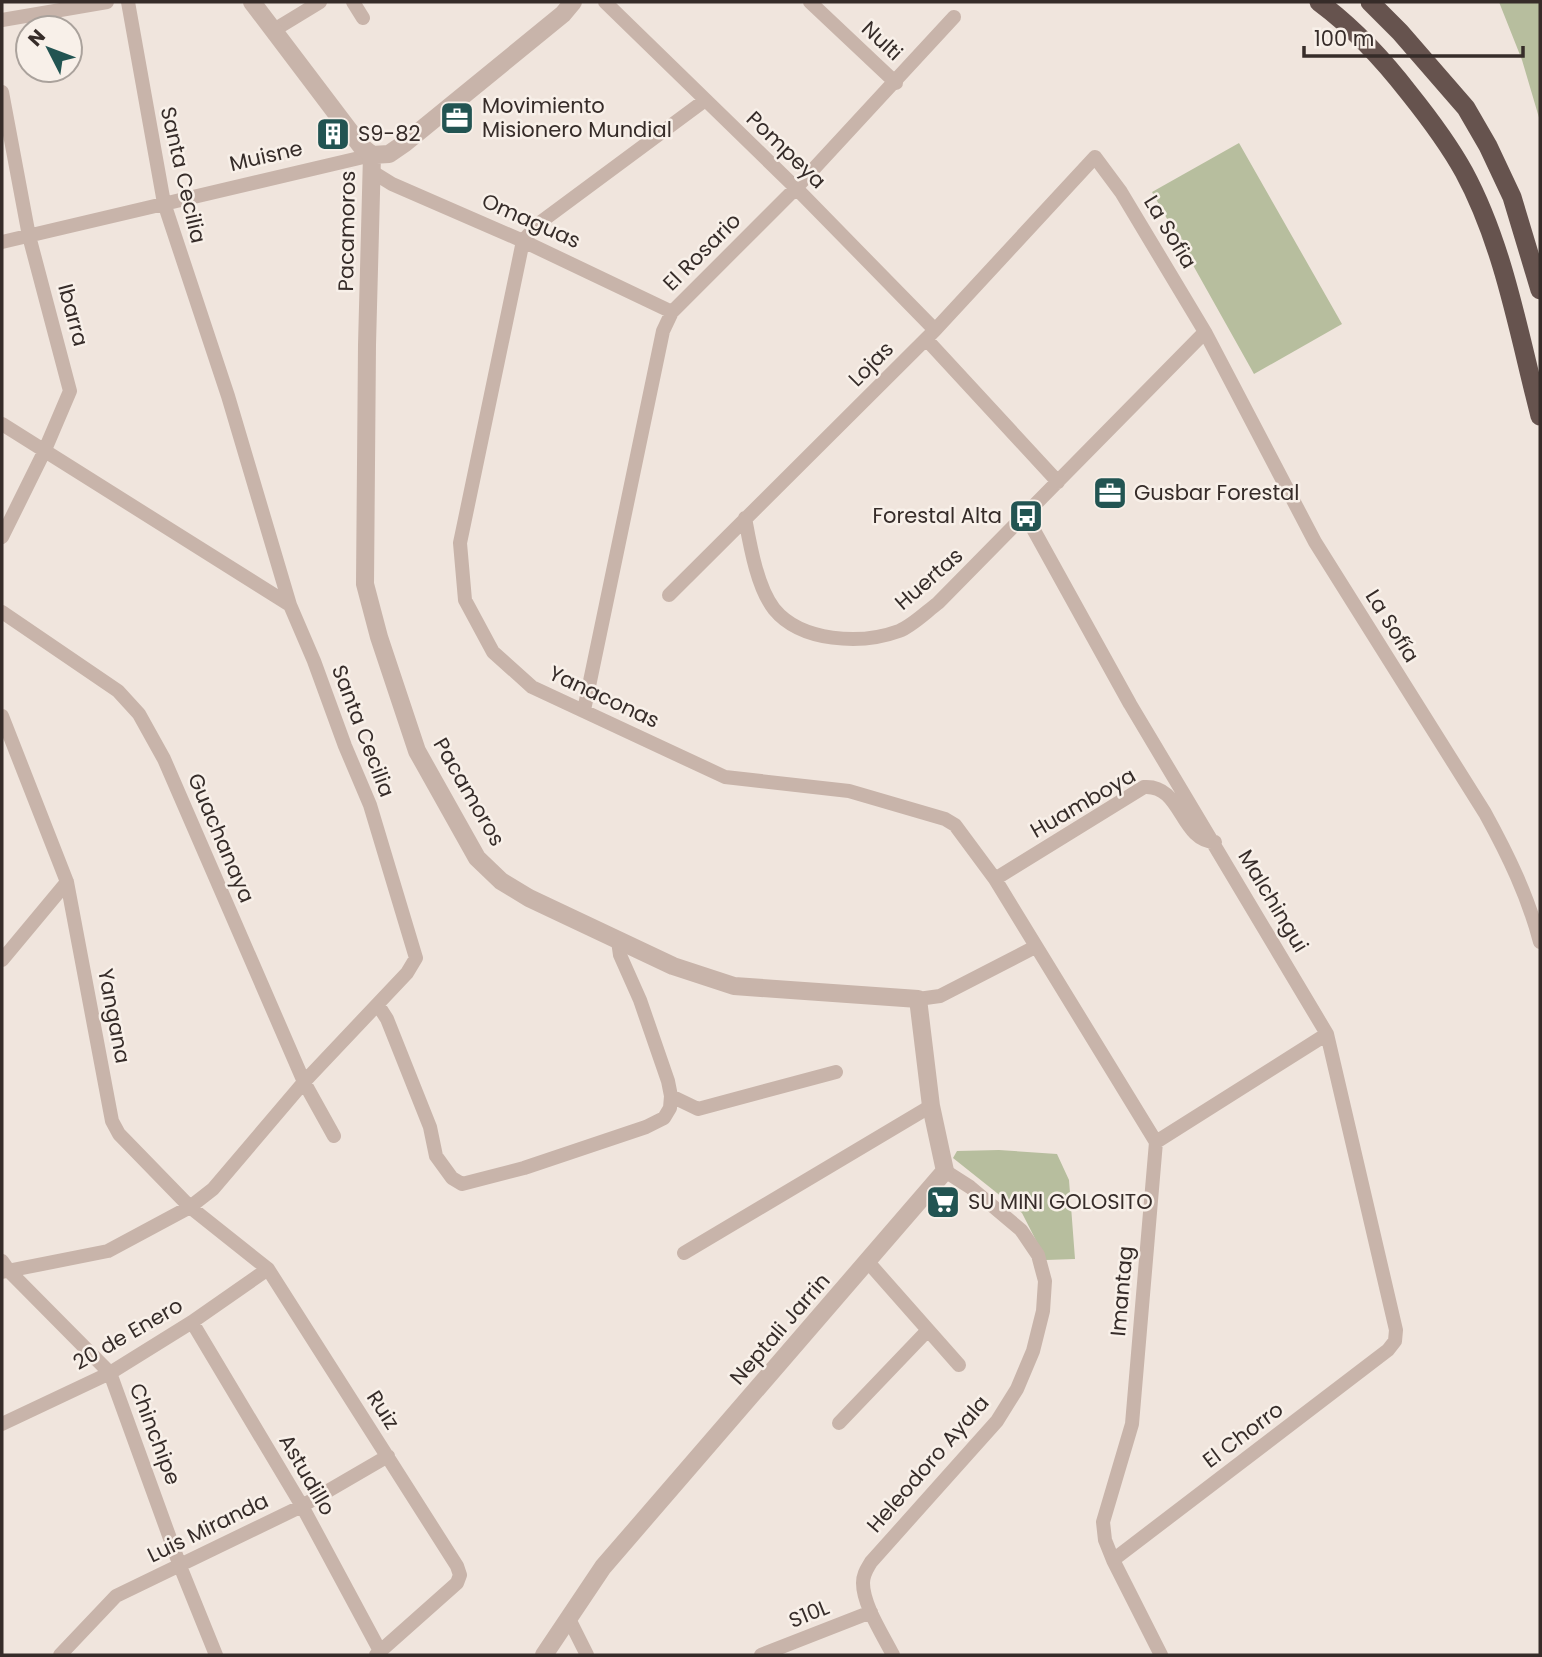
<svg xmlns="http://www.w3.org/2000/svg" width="1542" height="1657" font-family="Poppins,sans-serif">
	<rect width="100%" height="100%" fill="#f0e5dd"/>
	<path fill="#b7be9e" d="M1499,2H1540V121L1522,60Z
		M1239,143L1342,324L1254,374L1152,192Z
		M999,1150L1057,1154L1069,1180L1075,1259L1046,1260L1022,1213L953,1158L957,1151Z"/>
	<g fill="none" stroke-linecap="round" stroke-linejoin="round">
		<path stroke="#c8b4aa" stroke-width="14" d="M353,2L363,18
			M605,2L796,188L935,330
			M810,2L896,83
			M2,20L107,2
			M274,30L320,2
			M2,92L29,236L70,391L44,452L2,537
			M704,101L538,224L523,241L460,543L465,600L493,652L532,687L725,777L849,791L945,819L955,825L995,879L1156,1142L1132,1424L1103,1522L1105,1540L1113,1560L1161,1655
			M371,171L392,184L523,241L672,312
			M2,242L372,155
			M926,339L1058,482
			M2,424L290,605
			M1026,516L1130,704L1327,1034L1396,1330L1395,1341L1388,1350L1113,1560
			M745,518C750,545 757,587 774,609C801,642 861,645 899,631C912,626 926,612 938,603L1205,332
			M669,595L935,330L1095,157L1121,192L1205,332L1315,542L1485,813C1508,855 1528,896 1540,942
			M2,612L118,691L139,714L164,759L304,1082L334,1136
			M584,710L663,331L672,312L796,188L954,17
			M2,716L67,882L112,1121L119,1134L190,1207L268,1269L457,1566L460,1575L457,1583L376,1655
			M995,879L1144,787C1182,784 1180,841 1215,842
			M2,960L67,882
			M918,999L940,996L1035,947
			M378,1005L387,1019L430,1127L436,1156L452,1178L462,1184L524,1168L646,1127L664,1118L670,1108L671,1096L668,1081L640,1000L620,955L618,941
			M671,1096L698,1109L836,1072
			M1156,1142L1327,1034
			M684,1253L931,1106
			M2,1261L9,1271L110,1373L180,1566L216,1655
			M868,1262L959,1365
			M2,1272L108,1251L190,1207L213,1189L304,1082L407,973L416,958L370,805L345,746L314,661L290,605L228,396L164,203L128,2
			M192,1322L302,1506L380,1651
			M839,1423L928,1330
			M2,1424L110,1373L192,1322L268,1269
			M569,1619L587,1655
			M60,1655L116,1596L302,1506L388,1456
			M761,1655L871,1612
			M893,1655C883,1635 863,1605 863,1583C863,1574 867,1569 871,1562L997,1421L1017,1389L1033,1351L1043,1311L1045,1281L1038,1255L1021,1230L970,1187L945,1171"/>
		<path stroke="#c8b4aa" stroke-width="18" d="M252,2L361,146L372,155
			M372,155L367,345L365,584L379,637L417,751L477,858L501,881L529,898L673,966L734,986L918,999L931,1106L945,1171L603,1567L544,1655
			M372,155L389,154L405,143L563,14L573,2"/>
		<path stroke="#66534e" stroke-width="19" d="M1319,2C1354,28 1382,58 1409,93C1429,118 1448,143 1464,172C1504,246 1519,335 1540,416
			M1370,2L1400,32L1466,108L1488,146L1512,197L1540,290"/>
	</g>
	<defs>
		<g id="office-square" transform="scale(1.75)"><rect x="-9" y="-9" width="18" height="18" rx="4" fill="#225452" stroke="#f8f0e9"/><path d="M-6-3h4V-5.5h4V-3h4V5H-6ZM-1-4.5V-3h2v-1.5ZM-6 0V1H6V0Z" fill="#fff"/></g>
		<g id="building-square" transform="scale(1.75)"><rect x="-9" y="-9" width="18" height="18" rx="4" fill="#225452" stroke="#f8f0e9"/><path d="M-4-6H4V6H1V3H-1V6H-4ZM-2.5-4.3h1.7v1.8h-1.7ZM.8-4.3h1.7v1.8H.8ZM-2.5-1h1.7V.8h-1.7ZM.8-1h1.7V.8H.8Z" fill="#fff"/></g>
		<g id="bus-square" transform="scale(1.75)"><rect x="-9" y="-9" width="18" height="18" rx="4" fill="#225452" stroke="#f8f0e9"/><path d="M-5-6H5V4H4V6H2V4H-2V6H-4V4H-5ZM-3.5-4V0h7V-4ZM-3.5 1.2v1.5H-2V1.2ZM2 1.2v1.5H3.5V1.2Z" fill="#fff"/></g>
		<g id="supermarket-square" transform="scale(1.75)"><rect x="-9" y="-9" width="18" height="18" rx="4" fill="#225452" stroke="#f8f0e9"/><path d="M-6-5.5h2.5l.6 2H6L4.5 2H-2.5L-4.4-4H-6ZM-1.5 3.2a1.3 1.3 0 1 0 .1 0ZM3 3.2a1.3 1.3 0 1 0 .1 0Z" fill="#fff"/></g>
	</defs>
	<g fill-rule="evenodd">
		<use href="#office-square" x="457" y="118"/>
		<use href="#building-square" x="333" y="134"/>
		<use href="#office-square" x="1110" y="493"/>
		<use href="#bus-square" x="1026" y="516"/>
		<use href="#supermarket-square" x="943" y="1202"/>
	</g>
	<g text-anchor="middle" stroke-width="5" stroke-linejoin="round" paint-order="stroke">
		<g font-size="21" fill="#362c29" stroke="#f8f0e9">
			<text transform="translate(882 41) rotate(43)" y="7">Nulti</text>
			<text transform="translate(786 150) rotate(44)" y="7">Pompeya</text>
			<text transform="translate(266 156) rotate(-13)" y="7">Muisne</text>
			<text transform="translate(183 175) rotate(77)" y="7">Santa Cecilia</text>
			<text transform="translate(531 221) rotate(24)" y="7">Omaguas</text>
			<text transform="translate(347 231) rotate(-89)" y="7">Pacamoros</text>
			<text transform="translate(1170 232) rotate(59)" y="7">La Sofia</text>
			<text transform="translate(702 252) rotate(-45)" y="7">El Rosario</text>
			<text transform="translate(73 315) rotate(75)" y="7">Ibarra</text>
			<text transform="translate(871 364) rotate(-45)" y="7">Lojas</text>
			<text transform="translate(929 579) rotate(-41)" y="7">Huertas</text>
			<text transform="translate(1392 626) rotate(58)" y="7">La Sofía</text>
			<text transform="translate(604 697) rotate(25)" y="7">Yanaconas</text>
			<text transform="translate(363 731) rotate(69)" y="7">Santa Cecilia</text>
			<text transform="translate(469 792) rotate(60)" y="7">Pacamoros</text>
			<text transform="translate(1083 803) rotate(-30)" y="7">Huamboya</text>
			<text transform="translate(221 838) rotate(67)" y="7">Guachanaya</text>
			<text transform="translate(1273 901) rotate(59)" y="7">Malchingui</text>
			<text transform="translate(114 1016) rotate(79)" y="7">Yangana</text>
			<text transform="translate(1122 1291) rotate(-85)" y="7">Imantag</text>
			<text transform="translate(780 1329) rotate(-49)" y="7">Neptali Jarrin</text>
			<text transform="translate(128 1334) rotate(-30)" y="7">20 de Enero</text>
			<text transform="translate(383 1410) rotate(57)" y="7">Ruiz</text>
			<text transform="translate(155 1434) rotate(69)" y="7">Chinchipe</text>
			<text transform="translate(1243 1435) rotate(-37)" y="7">El Chorro</text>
			<text transform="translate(928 1464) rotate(-49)" y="7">Heleodoro Ayala</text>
			<text transform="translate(307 1475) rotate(60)" y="7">Astudillo</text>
			<text transform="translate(208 1528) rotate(-26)" y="7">Luis Miranda</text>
			<text transform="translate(809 1614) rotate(-22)" y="7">S10L</text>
		</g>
		<g font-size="21" fill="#362c29" stroke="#f8f0e9" text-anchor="start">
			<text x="482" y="113">Movimiento<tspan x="482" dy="24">Misionero Mundial</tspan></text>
			<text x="358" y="141">S9-82</text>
			<text x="1134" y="500">Gusbar Forestal</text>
			<text x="1002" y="523" text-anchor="end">Forestal Alta</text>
			<text x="968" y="1209">SU MINI GOLOSITO</text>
		</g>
	</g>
	<rect width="1542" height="1657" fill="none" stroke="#362c29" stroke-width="7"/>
	<g transform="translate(49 49) rotate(312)"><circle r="33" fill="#f8f0e9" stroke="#aaa29c" stroke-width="2"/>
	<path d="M0-5L12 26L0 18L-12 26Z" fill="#225452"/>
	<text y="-10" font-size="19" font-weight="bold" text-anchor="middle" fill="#362c29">N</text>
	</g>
	<path d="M1304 46v10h219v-10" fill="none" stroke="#362c29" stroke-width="3.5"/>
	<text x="1314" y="46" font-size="21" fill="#362c29" stroke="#f8f0e9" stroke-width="5" paint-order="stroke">100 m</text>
</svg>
